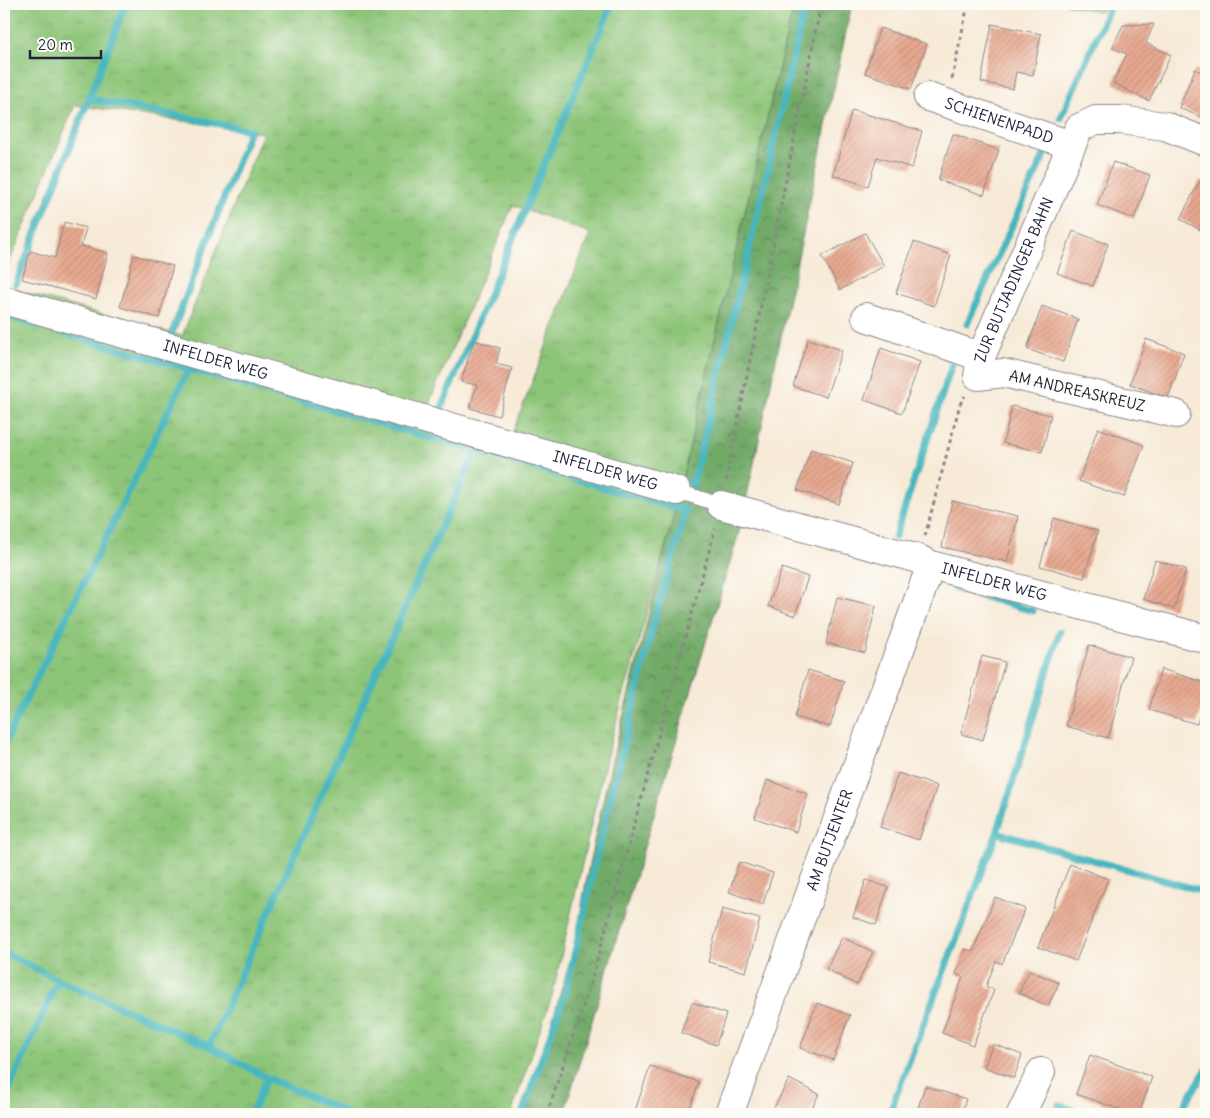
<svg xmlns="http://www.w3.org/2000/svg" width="1210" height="1118" font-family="Delius,sans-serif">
	<defs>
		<pattern id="grass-tufts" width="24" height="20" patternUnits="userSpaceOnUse" patternTransform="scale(1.25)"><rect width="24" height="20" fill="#8dc578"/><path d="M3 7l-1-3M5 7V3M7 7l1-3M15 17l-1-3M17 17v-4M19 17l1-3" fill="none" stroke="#79a969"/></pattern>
		<pattern id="forest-crowns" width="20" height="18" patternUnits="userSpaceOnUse" patternTransform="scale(1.25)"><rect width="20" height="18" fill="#72aa68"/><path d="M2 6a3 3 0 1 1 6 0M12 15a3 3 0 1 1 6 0" fill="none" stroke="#5d8a57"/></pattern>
		<pattern id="building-hatch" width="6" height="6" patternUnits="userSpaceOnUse" patternTransform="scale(1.25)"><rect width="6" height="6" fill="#e7a88f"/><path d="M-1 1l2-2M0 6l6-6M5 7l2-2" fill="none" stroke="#c6907c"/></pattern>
	</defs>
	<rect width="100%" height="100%" fill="#fdfcf7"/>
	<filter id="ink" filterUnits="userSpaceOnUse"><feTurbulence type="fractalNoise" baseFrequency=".02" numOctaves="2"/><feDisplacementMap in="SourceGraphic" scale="10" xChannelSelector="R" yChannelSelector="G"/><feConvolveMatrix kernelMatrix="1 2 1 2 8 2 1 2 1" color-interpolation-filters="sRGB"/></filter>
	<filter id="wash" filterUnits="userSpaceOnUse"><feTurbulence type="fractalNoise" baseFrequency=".0096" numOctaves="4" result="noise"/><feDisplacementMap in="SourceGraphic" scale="20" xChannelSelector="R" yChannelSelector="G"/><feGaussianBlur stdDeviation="1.12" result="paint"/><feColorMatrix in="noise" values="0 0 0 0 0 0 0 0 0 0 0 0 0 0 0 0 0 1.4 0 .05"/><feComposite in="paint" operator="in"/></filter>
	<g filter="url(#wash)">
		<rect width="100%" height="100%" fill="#f7ead7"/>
		<path fill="url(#grass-tufts)" stroke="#58745a" fill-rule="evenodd" d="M4,4H794L672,522L607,755L552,996L511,1114H4V287L182,336L263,133L75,105L4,275ZM513,205L590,233L512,434L427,408Z
			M1065,4H1105L1102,12Z"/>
		<path fill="url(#forest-crowns)" stroke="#4a6652" d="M794,4H852L740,529L564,1114H524L575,945L589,864L612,760L672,522Z"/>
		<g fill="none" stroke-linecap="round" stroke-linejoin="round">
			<path stroke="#47b6be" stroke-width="7" d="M89,99L250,130L170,338
				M1061,118L1111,4
				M16,284L126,4
				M4,316L686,511L655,618L598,850L566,991L522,1114
				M967,324L1047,149
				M438,416L612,4
				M680,481L693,484L767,174L805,4
				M895,537L952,365
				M955,589L1033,611
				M1060,631L997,833L1206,892
				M4,744L189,369
				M4,952L58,980L209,1046L267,1078L349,1114
				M209,1046L475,452
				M4,1101L58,980
				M1059,1105L1085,1114
				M251,1114L267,1078
				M889,1114L997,833
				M1179,1114L1206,1070"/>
		</g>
		<g id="blocks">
			<path fill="url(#building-hatch)" d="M992,24L1041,34L1033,75L1016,72L1013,89L981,82Z
				M1154,24L1146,43L1171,55L1149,101L1113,83L1127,54L1112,48L1123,25Z
				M880,28L927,44L911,89L865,73Z
				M1195,69L1206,74V119L1179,108Z
				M852,110L922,131L912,168L877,157L868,186L833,175Z
				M953,134L999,150L984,195L938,180Z
				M1113,162L1150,175L1134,219L1097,205Z
				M1200,180L1206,183V233L1180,219Z
				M64,222L86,228L81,246L108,253L96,299L22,279L30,251L55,258Z
				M1073,231L1108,244L1093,286L1057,273Z
				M865,233L884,266L840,290L822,256Z
				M914,242L951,255L934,306L896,293Z
				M134,255L173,266L159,318L120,307Z
				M1042,306L1078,319L1063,362L1027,349Z
				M808,339L842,350L826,397L793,386Z
				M1146,339L1184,353L1168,398L1130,384Z
				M474,340L500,348L496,364L512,368L499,416L470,408L477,385L461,382Z
				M881,348L920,362L902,413L864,400Z
				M1012,406L1051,415L1042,452L1003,443Z
				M1098,428L1144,445L1124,497L1079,481Z
				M811,449L853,463L839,504L797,490Z
				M952,501L1018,516L1007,562L942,547Z
				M1054,518L1098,531L1084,578L1040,566Z
				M1155,560L1186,569L1174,609L1143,599Z
				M782,568L808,577L795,616L768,606Z
				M837,597L876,606L865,653L826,643Z
				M1089,645L1131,657L1108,738L1066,726Z
				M982,656L1005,662L983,740L961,734Z
				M1161,669L1206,683V693L1197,724L1149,710Z
				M808,670L844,681L830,727L795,717Z
				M898,773L937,786L919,840L880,827Z
				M767,780L808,794L796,832L755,818Z
				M739,862L773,873L763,904L729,892Z
				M1070,864L1108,879L1076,961L1038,947Z
				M866,880L888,887L876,925L853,917Z
				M995,897L1025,909L1002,964L996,961L986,986L994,990L973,1045L942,1033L963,977L956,974L965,949L973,951Z
				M722,909L760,919L746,972L708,962Z
				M842,937L873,952L857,985L826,969Z
				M1029,970L1059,983L1048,1006L1019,993Z
				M692,1002L726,1014L716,1045L681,1033Z
				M817,1003L850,1015L833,1060L800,1048Z
				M993,1044L1022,1055L1014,1078L984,1067Z
				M1090,1055L1152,1077L1139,1114H1133L1076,1094Z
				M650,1066L699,1082L688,1114H646L635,1111Z
				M789,1079L819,1094L809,1114H782L773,1110Z
				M925,1086L966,1099L961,1114H916Z"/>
		</g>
	</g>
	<g filter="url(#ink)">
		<use href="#blocks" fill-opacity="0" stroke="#8c8689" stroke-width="1"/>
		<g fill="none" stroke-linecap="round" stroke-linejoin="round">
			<g stroke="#8c8689" stroke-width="16">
				<path id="service" d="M677,491L721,505"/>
			</g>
			<g stroke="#8c8689" stroke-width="30">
				<g id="minor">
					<path id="s1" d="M928,97L1071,145"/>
					<path id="s2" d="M4,300L677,491"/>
					<path d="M866,317L981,357"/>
					<path id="s3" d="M1176,414L1003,373L978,376L981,357L1079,128L1096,120H1120L1165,126L1206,142"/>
					<path id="s4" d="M721,505L919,559L931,565L1206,639"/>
					<path id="s5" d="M729,1114L931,565"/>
					<path d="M1021,1114L1041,1072"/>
				</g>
			</g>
			<path stroke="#8c8689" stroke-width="3" stroke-dasharray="4 4" stroke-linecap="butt" d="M952,79L968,4
				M726,481L821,4
				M925,536L960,404L965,396
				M547,1114L592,979L715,529"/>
			<use href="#service" stroke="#fff" stroke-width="14"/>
			<use href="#minor" stroke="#fff" stroke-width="28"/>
		</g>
	</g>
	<g text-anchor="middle" stroke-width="4.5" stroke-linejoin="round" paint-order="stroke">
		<g font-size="15" fill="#22223b" stroke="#fdfcf7">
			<text dy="5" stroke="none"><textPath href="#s1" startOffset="75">SCHIENENPADD</textPath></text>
			<text dy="5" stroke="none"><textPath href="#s3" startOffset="306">ZUR BUTJADINGER BAHN</textPath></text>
			<text dy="5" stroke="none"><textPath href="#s2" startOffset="220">INFELDER WEG</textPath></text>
			<text transform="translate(1077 391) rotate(13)" y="5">AM ANDREASKREUZ</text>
			<text dy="5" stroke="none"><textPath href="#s2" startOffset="625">INFELDER WEG</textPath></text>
			<text dy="5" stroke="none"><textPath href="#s4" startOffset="284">INFELDER WEG</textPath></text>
			<text dy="5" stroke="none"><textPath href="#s5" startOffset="292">AM BUTJENTER</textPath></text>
		</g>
	</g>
	<rect width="1210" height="1118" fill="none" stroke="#fdfcf7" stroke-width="20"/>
	<path d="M30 50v8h71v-8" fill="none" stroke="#22223b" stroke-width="2.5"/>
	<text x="38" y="50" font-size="15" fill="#22223b" stroke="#fdfcf7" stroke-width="4" paint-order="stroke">20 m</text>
</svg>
